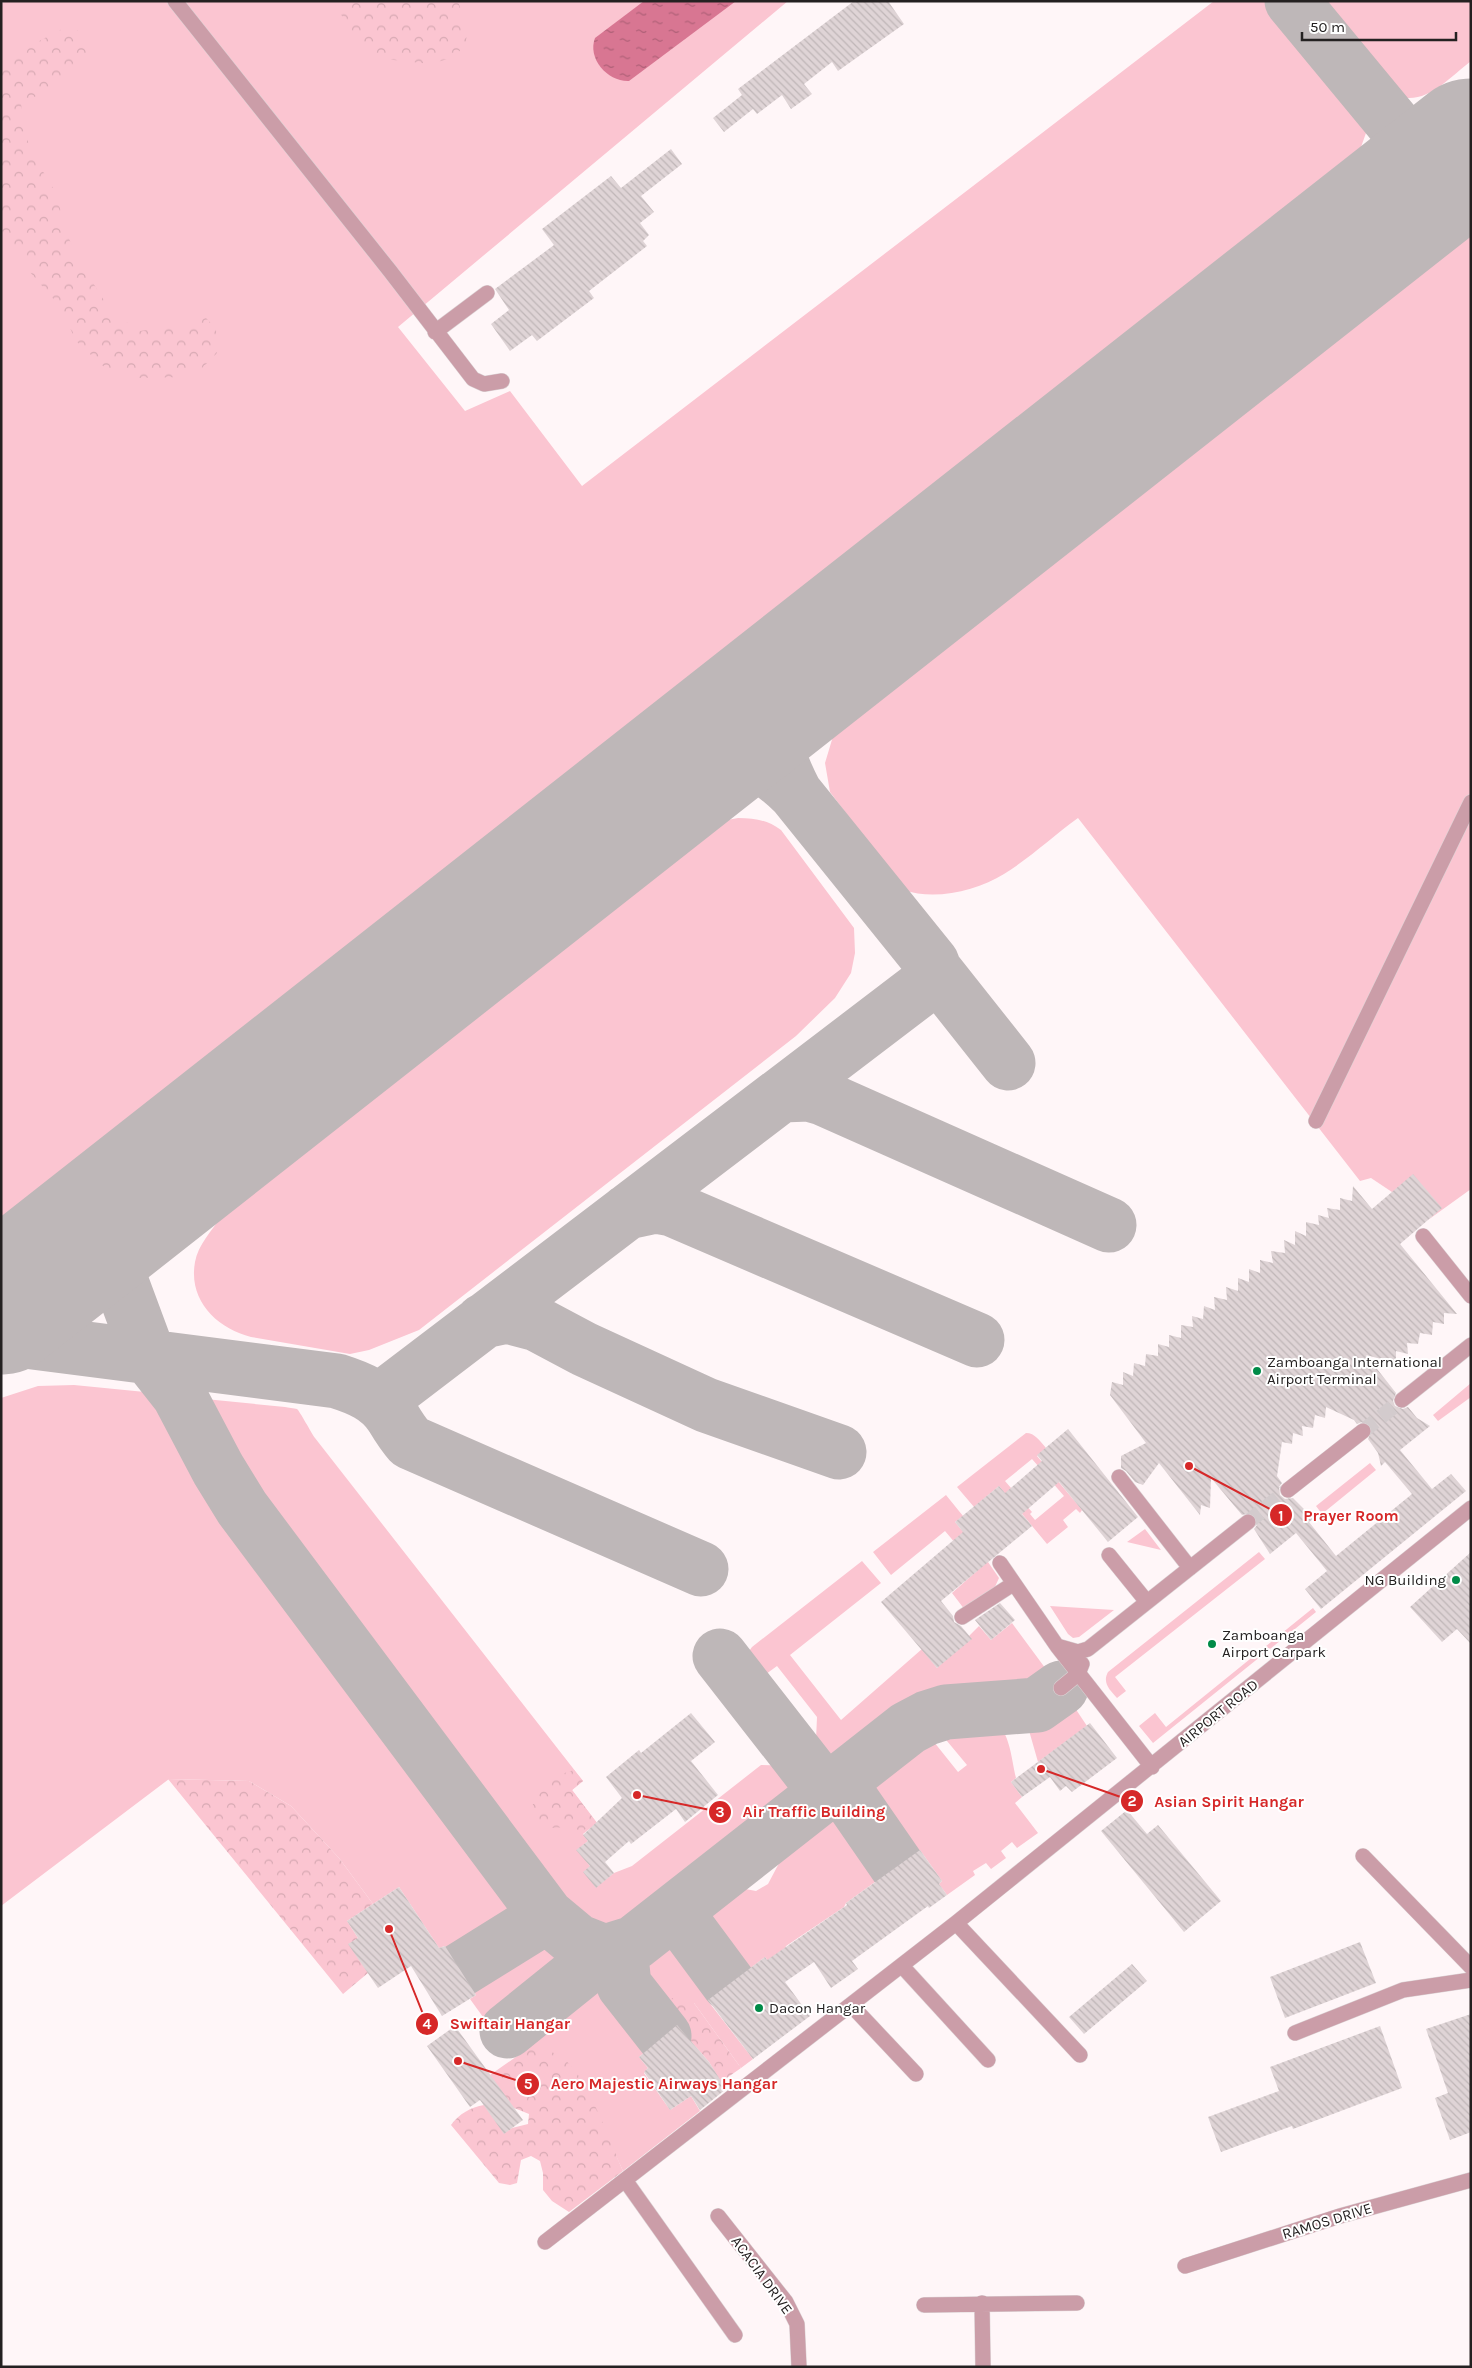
<svg xmlns="http://www.w3.org/2000/svg" width="1472" height="2368" font-family="Karla,sans-serif">
	<defs>
		<pattern id="forest-crowns" width="20" height="18" patternUnits="userSpaceOnUse" patternTransform="scale(1.25)"><rect width="20" height="18" fill="#fbc5d1"/><path d="M2 6a3 3 0 1 1 6 0M12 15a3 3 0 1 1 6 0" fill="none" stroke="#d7a9b3"/></pattern>
		<pattern id="water-ripples" width="26" height="14" patternUnits="userSpaceOnUse" patternTransform="scale(1.25)"><rect width="26" height="14" fill="#d87692"/><path d="M2 4q2-2 4 0t4 0M15 11q2-2 4 0t4 0" fill="none" stroke="#af6077"/></pattern>
		<pattern id="building-back-hatch" width="6" height="6" patternUnits="userSpaceOnUse" patternTransform="scale(1.25)"><rect width="6" height="6" fill="#dfd4d6"/><path d="M-1 5l2 2M0 0l6 6M5-1l2 2" fill="none" stroke="#bfb6b7"/></pattern>
	</defs>
	<rect width="100%" height="100%" fill="#fff6f8"/>
	<path fill="#fbc5d1" fill-rule="evenodd" d="M5,1H788L398,327L465,411L510,391L582,486L1214,1H1271L1360,109L1366,133L1361,147L1,1218V4Z
		M1318,1H1471V61C1446,80 1423,110 1390,93Z
		M1471,229V1189L1428,1220L1441,1208L1392,1192L1371,1178L1360,1181L1078,818C1053,836 1030,858 1004,874C977,891 934,901 904,890L830,792L825,763L834,733Z
		M738,818C755,818 767,820 781,830L854,928L855,953L851,973L835,998L796,1036L419,1330L369,1350L350,1354L251,1337C217,1328 188,1301 195,1262C198,1245 212,1230 222,1216L722,821Z
		M1471,1383V1397L1438,1421L1433,1415Z
		M74,1385L145,1392L169,1408L186,1428L223,1495L242,1521L519,1894C520,1901 522,1907 518,1913C511,1927 468,1950 453,1959L445,1946L439,1948L399,1887L373,1904L339,1858L291,1806L249,1781L169,1779L1,1906V1398L38,1386Z
		M205,1399L285,1407C288,1408 294,1408 297,1409C299,1410 312,1434 315,1438L583,1781L572,1790L597,1823L583,1834L588,1841L577,1850L590,1866L596,1887L614,1873L632,1866L761,1765L794,1766C804,1778 808,1786 798,1800L628,1933C601,1940 583,1930 563,1912L257,1511L227,1466L199,1409L200,1403Z
		M1026,1433C1035,1433 1040,1441 1046,1448L1037,1456L1082,1510L1080,1513L1076,1509L1063,1520L1068,1527L1047,1544L999,1486L974,1507L957,1487ZM1032,1459L1064,1496L1035,1520L1030,1514L1032,1512L1005,1481Z
		M1370,1463L1376,1470L1322,1514L1316,1506Z
		M946,1495L963,1516L955,1522L988,1562L999,1578L994,1589L965,1610L952,1593L978,1570L945,1531L891,1575L873,1552Z
		M1145,1529L1161,1550L1127,1542Z
		M1259,1552L1265,1559L1115,1677L1126,1691L1117,1698C1110,1690 1102,1683 1108,1672Z
		M862,1561L881,1583L790,1655L841,1720L922,1649L937,1668L979,1626L991,1640L1012,1623L1054,1680L1033,1696L941,1700L918,1708L896,1721L841,1765C823,1772 815,1761 805,1748L816,1740L817,1717L777,1666L754,1683L743,1669L744,1658L752,1647Z
		M1050,1606L1114,1610L1079,1637L1073,1638L1068,1634Z
		M1313,1608L1316,1612L1153,1743L1139,1726L1155,1713L1166,1727Z
		M1067,1696L1087,1726L1038,1762L1026,1720L1028,1716L1041,1714Z
		M988,1718C1010,1725 1011,1758 1016,1778L1011,1782L1022,1797L1015,1803L1038,1833L1017,1848L1012,1842L1001,1851L1006,1858L991,1869L986,1863L973,1871L975,1875L947,1895L939,1884L942,1881L920,1850L902,1863L866,1812L864,1803L863,1794L866,1784L874,1772L917,1738L926,1737L934,1742L958,1772L967,1765L942,1735V1724L957,1719Z
		M838,1806C860,1811 879,1851 893,1869L846,1903L844,1907L786,1946L777,1972L765,1957L736,1979L697,1926L698,1913L726,1891L740,1888L756,1891L768,1884L794,1835L828,1808Z
		M675,1933L682,1937L721,1990L708,2001L753,2059L741,2068L694,2003L661,2005L654,2012C633,1986 619,1972 651,1946C658,1940 665,1933 675,1933Z
		M535,1936C554,1939 567,1955 588,1957L502,2025L492,2011L483,2017L470,1999L476,1995L465,1977L520,1942Z
		M603,1965L611,1966L617,1987L658,2041L639,2057L648,2068L644,2073L670,2110L691,2096L700,2111L623,2171L585,2088L530,2047L522,2052L511,2038Z"/>
	<path fill="url(#forest-crowns)" d="M333,1H458L467,29L466,44L454,57L431,64L384,59L355,38Z
		M66,27L86,33C87,37 90,44 89,48C86,74 42,94 21,103L24,131L33,155L56,193L66,232L78,259L112,313L140,331L179,325L206,318L216,329L217,353L202,368L186,377L132,378L103,366L77,342L57,303L29,271L1,229V61Z
		M574,1770L583,1781L572,1790L597,1823L582,1831L569,1827L551,1828L530,1816L533,1804L544,1802L538,1794L543,1780Z
		M168,1779L249,1781L291,1806L339,1858L373,1904L347,1921L358,1938L349,1944L368,1973L343,1994Z
		M672,1998H682L694,2003L741,2068L721,2082L709,2062L677,2025L670,2031L654,2012Z
		M530,2047C547,2047 566,2057 576,2072C594,2097 610,2141 623,2171L569,2212L552,2201L543,2190V2173L540,2161L531,2156L521,2160L517,2183L510,2185L499,2183L451,2125C459,2114 471,2107 484,2105L504,2133L512,2128L528,2124L529,2114L504,2104L490,2075Z"/>
	<path fill="url(#water-ripples)" d="M644,1H736L629,81C608,82 587,59 595,38Z"/>
	<g fill="none" stroke-linecap="round" stroke-linejoin="round">
		<path stroke="#beb7b8" stroke-width="55" d="M1292,1L1436,175
			M795,793C767,738 769,722 805,672
			M936,972L1008,1063
			M782,1095L809,1094L823,1098L1109,1225
			M128,1205L117,1232V1256L120,1279L149,1357L179,1395L218,1469L242,1508L547,1916L577,1941L605,1952L634,1943L908,1728L927,1718L946,1712L1037,1705L1061,1688
			M627,1212L655,1206L672,1209L977,1340
			M483,1321L507,1316L537,1324L584,1349L706,1405L839,1452
			M1,1338L337,1381C359,1388 379,1396 392,1416C398,1426 402,1433 410,1442L701,1569
			M379,1401L936,977L932,963L795,793C759,758 739,752 690,763
			M720,1656L826,1792
			M839,1782L897,1866
			M675,1911L729,1984
			M620,1948L624,1985L664,2036
			M460,1970L547,1916
			M507,2031L605,1952"/>
		<path stroke="#beb7b8" stroke-width="139" d="M1,1305L1471,148"/>
	</g>
	<path fill="url(#building-back-hatch)" fill-rule="evenodd" d="M854,1H888L904,24L838,71L832,62L804,84L812,94L791,109L782,95L757,114L753,109L724,132L713,118L742,95L738,89Z
		M671,149L682,164L641,196L654,212L640,223L649,235L643,241L647,246L589,291L594,298L537,341L532,335L510,351L491,324L509,310L495,289L554,245L542,229L611,176L621,188Z
		M1413,1174L1442,1208L1400,1244L1457,1314L1444,1313V1324L1433,1322L1432,1335L1420,1333L1418,1344L1407,1343L1408,1354L1396,1351V1363L1366,1355L1396,1393L1393,1401L1395,1406L1403,1409L1408,1407L1417,1418L1430,1426L1400,1450L1432,1489L1451,1474L1466,1491L1321,1609L1305,1589L1327,1571L1296,1533L1270,1554L1254,1529L1257,1525L1256,1517L1251,1513L1242,1515L1211,1478L1210,1508L1201,1505L1200,1515L1159,1463L1143,1485L1135,1482L1126,1471L1121,1468V1456L1146,1443L1110,1395L1112,1382L1123,1385V1372L1133,1376L1134,1363L1145,1366L1146,1354L1158,1356V1344L1169,1347V1335L1181,1338V1325L1193,1327L1192,1316L1203,1319L1204,1306L1215,1310L1214,1297L1227,1300L1226,1287L1238,1291V1278L1249,1282V1269L1260,1273V1260L1273,1263L1271,1251L1285,1253L1284,1240L1295,1245V1231L1306,1236V1222L1319,1225L1318,1215L1329,1218L1327,1208L1340,1210V1198L1352,1201L1353,1186L1372,1209ZM1326,1407L1354,1420L1357,1424L1362,1422L1370,1425L1372,1430L1368,1439L1378,1453L1381,1466L1385,1462L1412,1494L1336,1556L1309,1522L1317,1516L1305,1510L1293,1498L1285,1499L1280,1495L1279,1487L1282,1483L1277,1476L1282,1442L1292,1444L1293,1433L1303,1436L1302,1426L1313,1428L1315,1415L1325,1418Z
		M1068,1429L1138,1517L1108,1542L1059,1482L1022,1514L1032,1526L941,1601L953,1616L954,1622L961,1626L972,1639L937,1668L881,1602L963,1532L955,1522L999,1486L1005,1493L1042,1461L1037,1455Z
		M1471,1552V1644L1457,1629L1442,1642L1410,1607Z
		M1000,1603L1015,1620L991,1640L975,1620Z
		M691,1713L715,1742L691,1761L718,1795L685,1822L676,1809L631,1844L629,1841L605,1862L614,1873L596,1888L583,1872L590,1866L576,1850L588,1841L583,1835L622,1798L606,1777L639,1750L641,1753Z
		M1090,1723L1117,1758L1072,1792L1066,1786L1060,1791L1050,1777L1022,1797L1011,1782Z
		M1127,1810L1147,1834L1158,1825L1221,1901L1184,1932L1101,1831Z
		M920,1850L942,1881L939,1884L947,1895L929,1908L928,1906L852,1961L858,1969L831,1988L814,1962L785,1982L810,2016L753,2059L708,2000L765,1957L767,1960L847,1905L846,1903Z
		M399,1887L439,1948L445,1946L476,1995L442,2016L411,1966L378,1988L348,1944L358,1938L347,1921Z
		M1360,1942L1376,1983L1285,2018L1270,1977Z
		M1132,1964L1147,1981L1084,2034L1069,2017Z
		M1471,2014V2132L1450,2140L1435,2098L1448,2093L1426,2029Z
		M677,2025L709,2062L726,2089L700,2110L691,2096L670,2110L644,2072L648,2068L639,2057Z
		M455,2026L523,2120L504,2134L480,2100L470,2107L427,2046Z
		M1380,2026L1402,2088L1293,2129L1292,2126L1221,2152L1208,2117L1279,2091L1270,2067Z"/>
	<g fill="none" stroke-linecap="round" stroke-linejoin="round">
		<path stroke="#d3cbcd" stroke-width="15" stroke-dasharray="15 8" stroke-linecap="butt" d="M1363,1431L1402,1400
			M1248,1522L1288,1490"/>
		<g stroke="#dcd4d6" stroke-width="16">
			<path id="minor" d="M175,1L390,271L473,379L484,384L502,381
				M435,332L487,293
				M1316,1121L1471,802
				M1423,1236L1471,1296
				M1402,1400L1471,1345
				M1119,1477L1190,1568
				M1288,1490L1363,1431
				M1109,1555L1147,1602
				M1000,1563L1057,1646L1152,1767
				M962,1617L1013,1584
				M1057,1646L1078,1652L1088,1649L1248,1522
				M1061,1688L1078,1674L1082,1664
				M1363,1856L1471,1967
				M956,1923L1080,2055
				M902,1966L988,2060
				M851,2005L916,2074
				M1295,2033L1403,1990L1471,1980
				M625,2180L735,2335
				M718,2216L786,2302L797,2324L799,2367
				M545,2242L956,1923L1471,1508
				M1185,2266L1340,2216L1471,2180
				M982,2303L983,2367
				M924,2305L1077,2303"/>
		</g>
		<use href="#minor" stroke="#cb9da8" stroke-width="15"/>
	</g>
	<g fill="#008b48" stroke="#fff" stroke-width="2">
		<circle cx="1257" cy="1371" r="5"/>
		<circle cx="1456" cy="1580" r="5"/>
		<circle cx="1212" cy="1644" r="5"/>
		<circle cx="759" cy="2008" r="5"/>
	</g>
	<g text-anchor="middle" stroke-width="4" stroke-linejoin="round" paint-order="stroke">
		<g font-size="15" fill="#242121" stroke="#fff" text-anchor="start">
			<text x="1267" y="1367">Zamboanga International<tspan x="1267" dy="17">Airport Terminal</tspan></text>
			<text x="1446" y="1585" text-anchor="end">NG Building</text>
			<text x="1222" y="1640">Zamboanga<tspan x="1222" dy="17">Airport Carpark</tspan></text>
			<text x="769" y="2013">Dacon Hangar</text>
		</g>
		<g font-size="15" fill="#242121" stroke="#fff">
			<text transform="translate(1218 1713) rotate(-39)" y="5">AIRPORT ROAD</text>
			<text transform="translate(1327 2221) rotate(-17)" y="5">RAMOS DRIVE</text>
			<text transform="translate(762 2275) rotate(54)" y="5">ACACIA DRIVE</text>
		</g>
	</g>
	<path fill="none" stroke="#d62828" stroke-width="2" d="M1189 1466L1281 1515M1041 1769L1132 1801M637 1795L720 1812M389 1929L427 2024M458 2061L528 2084"/>
	<g fill="#d62828" stroke="#fff" stroke-width="2">
		<circle cx="1189" cy="1466" r="5"/>
		<circle cx="1041" cy="1769" r="5"/>
		<circle cx="637" cy="1795" r="5"/>
		<circle cx="389" cy="1929" r="5"/>
		<circle cx="458" cy="2061" r="5"/>
		<circle cx="1281" cy="1515" r="12"/>
		<circle cx="1132" cy="1801" r="12"/>
		<circle cx="720" cy="1812" r="12"/>
		<circle cx="427" cy="2024" r="12"/>
		<circle cx="528" cy="2084" r="12"/>
	</g>
	<g font-size="15" text-anchor="middle" font-weight="bold" fill="#fff">
		<text x="1281" y="1521">1</text>
		<text x="1132" y="1806">2</text>
		<text x="720" y="1817">3</text>
		<text x="427" y="2029">4</text>
		<text x="528" y="2089">5</text>
	</g>
	<g font-size="16" text-anchor="middle" font-weight="bold" fill="#d62828" stroke="#fff" stroke-width="4" stroke-linejoin="round" paint-order="stroke">
		<text x="1351" y="1521">Prayer Room</text>
		<text x="1229" y="1807">Asian Spirit Hangar</text>
		<text x="814" y="1817">Air Traffic Building</text>
		<text x="510" y="2029">Swiftair Hangar</text>
		<text x="664" y="2089">Aero Majestic Airways Hangar</text>
	</g>
	<rect width="1472" height="2368" fill="none" stroke="#242121" stroke-width="5"/>
	<path d="M1302 32v8h154v-8" fill="none" stroke="#242121" stroke-width="2.5"/>
	<text x="1310" y="32" font-size="15" fill="#242121" stroke="#ffffff" stroke-width="4" paint-order="stroke">50 m</text>
</svg>
